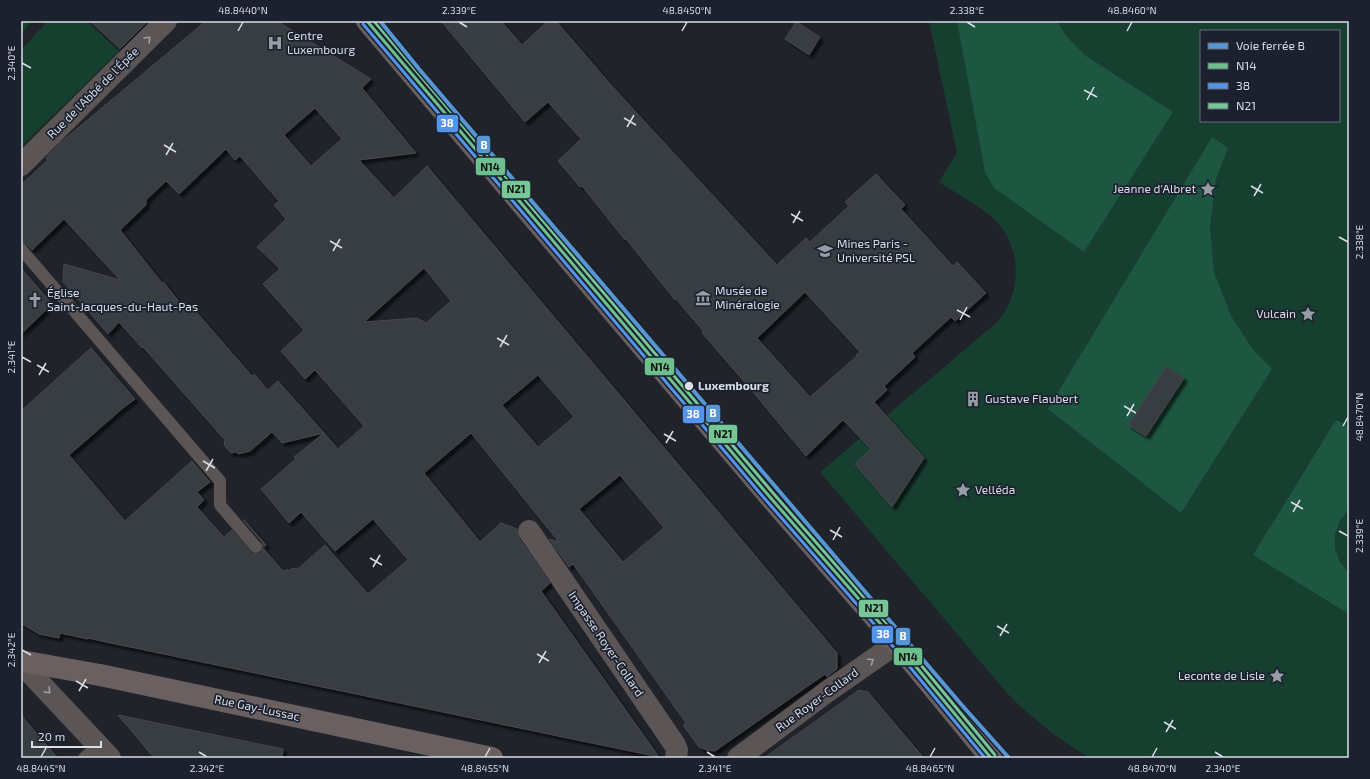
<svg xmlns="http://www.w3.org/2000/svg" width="1370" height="779" font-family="'Exo 2',sans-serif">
	<defs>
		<filter id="shadow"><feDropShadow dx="3.5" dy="3.5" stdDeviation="1" flood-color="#0009"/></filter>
	</defs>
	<rect width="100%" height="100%" fill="#20232a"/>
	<path fill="#163f30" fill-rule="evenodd" d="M21,21H32L21,33Z
		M48,21H87L119,51L21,147V50Z
		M929,21H1349V758H1089L1052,733L1022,708L1007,693L820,472L995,324C1001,317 1006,311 1009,303C1022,275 1016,239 993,218C977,204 957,194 939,182L957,153ZM1201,31H1339V121H1201Z"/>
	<path fill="#1d5641" d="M957,21H1057L1067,37L1086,56L1173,112L1084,252L994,188L985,172Z
		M1212,137L1228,148L1216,179L1210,227L1214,272L1231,316L1252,348L1272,369L1181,513L1048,409Z
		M1336,420L1349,426V509L1339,522L1335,535V549L1340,562L1349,573V614L1253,555Z"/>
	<path fill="#383c43" stroke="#45484e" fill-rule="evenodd" filter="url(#shadow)" d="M90,21H148L120,49Z
		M206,21H277L371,79L362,88L416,153L359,160L394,198L427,166L837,653V669L827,677L825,674L715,751L707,750L699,747L683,725L686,723L573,564L569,567L549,539L559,542L471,433L424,473L480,542L501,523L517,529V532L519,538L550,583L541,591L659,757L106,642L88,638V639L60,633L59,638L39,634L21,623V411L91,348L135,399L123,408L69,455L125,521L192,461L210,482L197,492L204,500L197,507L224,537L232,530L253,554H257L261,553L263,548L283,571L288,570L289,571L291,569L299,568L325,545L368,594L408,560L373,519L335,551L301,512L289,523L261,489L296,459L294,457L324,433L338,449L364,426L315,370L305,379L281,351L304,330L263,284L280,269L257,247L286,219L274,205L279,201L240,156L235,160L226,149L179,194L166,181L146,200V205L120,230L162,283L163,282L186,310L191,306L252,376L254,374L268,390L278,381L324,433L282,443L272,432L250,451L238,454L236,452L231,453L224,445L225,440L143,347L142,348L119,322L108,334L63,282L64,264L120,280L64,219L32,250L26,244L21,242V185L48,160L46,158L60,143ZM315,108L342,139L311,166L284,135ZM424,268L451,301L426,323L417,318L364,322ZM538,375L574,417L538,447L502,405ZM620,475L664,528L623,562L579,509Z
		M441,21H501L522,45L548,21H556L611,85L777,265L806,238L810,242L849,206L845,202L876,174L905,205L901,209L953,266L957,262L986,293L955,321L951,317L912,353L915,357L884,386L887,390L874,402L924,458L892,507L855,464L871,449L843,420L806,456L748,386L702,333L703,331L676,299L675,300L626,239L625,240L582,186L580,187L558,161L581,139L548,102L525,122ZM805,292L860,352L856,355L857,356L810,397L757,338Z
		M796,22L820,37L809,55L785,39Z
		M21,268L52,304L21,334Z
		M1166,366L1184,378L1146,436L1128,425Z
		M243,520H244L266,545L263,547L262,542Z
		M859,690L868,692L924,758H764Z
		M21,715L58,758H21Z
		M118,715L283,749L282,758H154Z"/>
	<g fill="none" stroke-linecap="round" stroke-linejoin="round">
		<path stroke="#5c5555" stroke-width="12" d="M21,249L220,481V505L256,547
			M84,758L99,745"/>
		<path stroke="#5c5555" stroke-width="22" d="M21,165L166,21
			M529,531L675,745L677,750L676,758
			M21,663L110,758
			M738,758L828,691L897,643"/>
		<path stroke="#6a6060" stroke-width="22" d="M21,661L100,675L492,758"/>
		<path stroke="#675f60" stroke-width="22" d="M367,21L769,496L885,629L991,758"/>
		<g stroke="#1b212f" stroke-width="6">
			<path id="bus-1" d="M367,21L769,496L885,629L991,758"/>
		</g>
		<g stroke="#1b212f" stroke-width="6">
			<path id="bus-2" d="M363,24L765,499L881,632L985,758"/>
		</g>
		<g stroke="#1b212f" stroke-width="6">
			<path id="bus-3" d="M374,21L773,493L889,626L995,755"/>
		</g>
		<use href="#bus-1" stroke="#6dc08c" stroke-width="3"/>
		<use href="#bus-2" stroke="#5394ec" stroke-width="3"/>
		<use href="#bus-3" stroke="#77c695" stroke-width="3"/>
		<g stroke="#1b212f" stroke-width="7">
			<path id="rail-1" d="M380,21L419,69L960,703L1009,758"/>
		</g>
		<use href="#rail-1" stroke="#5796d2" stroke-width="4"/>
	</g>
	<defs><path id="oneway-chevron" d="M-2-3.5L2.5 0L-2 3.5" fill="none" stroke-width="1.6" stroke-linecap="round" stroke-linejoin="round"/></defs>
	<g stroke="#a1a0a5">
		<use href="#oneway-chevron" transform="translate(148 39) rotate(-45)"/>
		<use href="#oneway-chevron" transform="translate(871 661) rotate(-35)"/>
		<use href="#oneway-chevron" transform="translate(48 691) rotate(47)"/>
	</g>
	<path fill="none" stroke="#d9dee7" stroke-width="1.5" d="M459,22L467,27M967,22L975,27M238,31L243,22M682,31L687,22M1127,31L1132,22M22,63L31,68M1084,90L1097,97M1087,100L1094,87M624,118L636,125M627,127L634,115M164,145L176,152M166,155L173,143M1251,186L1263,193M1254,196L1261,184M791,214L803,221M793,223L800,211M1339,237L1348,242M330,241L342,248M333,251L340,239M957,310L970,317M960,320L967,307M497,338L509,345M500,347L507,335M22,357L31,362M37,365L49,372M39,375L46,363M1124,406L1136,413M1127,416L1134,404M1343,426L1348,417M664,434L676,441M666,443L673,431M203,461L215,468M206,471L213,459M1291,502L1303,509M1293,512L1300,500M830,530L842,537M1339,531L1348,536M833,540L840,527M370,558L382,565M373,567L380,555M997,626L1009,633M1000,636L1007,624M22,650L31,655M537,654L549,661M539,663L546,651M76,681L88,688M79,691L86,679M1164,722L1176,729M1166,732L1173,720M199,752L207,757M707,752L715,757M1215,752L1223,757M41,757L46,748M485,757L490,748M930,757L935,748M1152,757L1157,748"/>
	<defs>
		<g id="hospital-bare" transform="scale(1.2)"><path d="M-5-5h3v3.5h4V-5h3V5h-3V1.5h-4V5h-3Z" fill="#989da5" stroke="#1b212f" stroke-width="2.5" paint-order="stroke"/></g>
		<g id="sight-bare" transform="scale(1.2)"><path d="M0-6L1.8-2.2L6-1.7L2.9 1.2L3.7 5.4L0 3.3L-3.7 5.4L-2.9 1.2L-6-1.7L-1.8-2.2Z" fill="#989da5" stroke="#1b212f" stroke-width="2.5" paint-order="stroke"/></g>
		<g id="university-bare" transform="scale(1.2)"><path d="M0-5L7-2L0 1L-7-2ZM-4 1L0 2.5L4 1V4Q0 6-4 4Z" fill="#989da5" stroke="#1b212f" stroke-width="2.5" paint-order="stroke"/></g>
		<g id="museum-bare" transform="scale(1.2)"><path d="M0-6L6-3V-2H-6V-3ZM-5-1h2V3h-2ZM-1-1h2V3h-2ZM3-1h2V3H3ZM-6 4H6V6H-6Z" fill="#989da5" stroke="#1b212f" stroke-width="2.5" paint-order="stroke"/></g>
		<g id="church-bare" transform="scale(1.2)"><path d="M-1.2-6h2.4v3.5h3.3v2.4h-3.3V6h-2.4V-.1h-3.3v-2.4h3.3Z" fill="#989da5" stroke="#1b212f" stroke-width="2.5" paint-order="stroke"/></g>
		<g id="building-bare" transform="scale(1.2)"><path d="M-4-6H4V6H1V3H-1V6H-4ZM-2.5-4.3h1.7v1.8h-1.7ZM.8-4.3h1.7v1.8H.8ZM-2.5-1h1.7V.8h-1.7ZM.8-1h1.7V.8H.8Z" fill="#989da5" stroke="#1b212f" stroke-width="2.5" paint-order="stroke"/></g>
	</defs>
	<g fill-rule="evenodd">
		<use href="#hospital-bare" x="275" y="43"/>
		<use href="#sight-bare" x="1208" y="189"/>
		<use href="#university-bare" x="825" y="251"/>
		<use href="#museum-bare" x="703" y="298"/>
		<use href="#church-bare" x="35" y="300"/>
		<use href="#sight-bare" x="1308" y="314"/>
		<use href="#building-bare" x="973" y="399"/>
		<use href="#sight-bare" x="963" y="490"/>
		<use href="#sight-bare" x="1277" y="676"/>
	</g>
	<circle fill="#d9dee7" stroke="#1b212f" stroke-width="1.5" cx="689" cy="386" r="5"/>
	<g text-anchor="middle" stroke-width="3.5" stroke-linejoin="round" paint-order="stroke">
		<g font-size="12" fill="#d9dee7" stroke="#1b212f" text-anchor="start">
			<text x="287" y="40">Centre<tspan x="287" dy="14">Luxembourg</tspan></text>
			<text x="1196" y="193" text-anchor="end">Jeanne d'Albret</text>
			<text x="837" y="248">Mines Paris -<tspan x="837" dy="14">Université PSL</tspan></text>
			<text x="715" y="295">Musée de<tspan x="715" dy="14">Minéralogie</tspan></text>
			<text x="47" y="297">Église<tspan x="47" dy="14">Saint-Jacques-du-Haut-Pas</tspan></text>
			<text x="1296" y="318" text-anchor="end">Vulcain</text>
			<text x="985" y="403">Gustave Flaubert</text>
			<text x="975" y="494">Velléda</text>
			<text x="1265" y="680" text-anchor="end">Leconte de Lisle</text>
		</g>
		<g font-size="12" fill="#d9dee7" stroke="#1b212f">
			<text transform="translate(93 93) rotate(-45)" y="4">Rue de l'Abbé de l'Épée</text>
			<text transform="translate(606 644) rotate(56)" y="4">Impasse Royer-Collard</text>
			<text transform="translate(817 700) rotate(-36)" y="4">Rue Royer-Collard</text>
			<text transform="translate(257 708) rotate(12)" y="4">Rue Gay-Lussac</text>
		</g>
		<g font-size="12" font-weight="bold" fill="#d9dee7" stroke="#1b212f" text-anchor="start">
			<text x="698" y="390">Luxembourg</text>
		</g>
	</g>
	<g stroke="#1b212f" stroke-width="1.5">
		<rect x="436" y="114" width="23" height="19" rx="4" fill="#5394ec"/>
		<rect x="476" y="135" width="15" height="19" rx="4" fill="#5796d2"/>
		<rect x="475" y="157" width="31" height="19" rx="4" fill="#6dc08c"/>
		<rect x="501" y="180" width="30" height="19" rx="4" fill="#77c695"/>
		<rect x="644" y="357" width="31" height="19" rx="4" fill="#6dc08c"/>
		<rect x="705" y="404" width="16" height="19" rx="4" fill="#5796d2"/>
		<rect x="682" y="405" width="23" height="19" rx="4" fill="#5394ec"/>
		<rect x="708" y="424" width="30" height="20" rx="4" fill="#77c695"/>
		<rect x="858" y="599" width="31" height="19" rx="4" fill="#77c695"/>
		<rect x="871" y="625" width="23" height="19" rx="4" fill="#5394ec"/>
		<rect x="895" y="627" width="16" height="19" rx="4" fill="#5796d2"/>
		<rect x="893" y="647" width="30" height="19" rx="4" fill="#6dc08c"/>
	</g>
	<g font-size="11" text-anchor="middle" font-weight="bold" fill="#fff">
		<text x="447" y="127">38</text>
		<text x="484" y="149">B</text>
		<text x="713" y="417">B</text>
		<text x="693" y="418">38</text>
		<text x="883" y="638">38</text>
		<text x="903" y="640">B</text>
	</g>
	<g font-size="11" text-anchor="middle" font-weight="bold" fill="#111">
		<text x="490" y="171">N14</text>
		<text x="516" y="193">N21</text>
		<text x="660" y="371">N14</text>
		<text x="723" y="438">N21</text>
		<text x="874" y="612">N21</text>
		<text x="908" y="661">N14</text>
	</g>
	<rect width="1370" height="779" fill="none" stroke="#1b212f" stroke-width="44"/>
	<rect x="1200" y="30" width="140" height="92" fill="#1b212f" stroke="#676d79"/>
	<rect x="1208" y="43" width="20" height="6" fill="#5796d2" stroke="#676d79"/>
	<text x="1236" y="50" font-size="12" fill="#d9dee7">Voie ferrée B</text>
	<rect x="1208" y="63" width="20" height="6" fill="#6dc08c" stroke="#676d79"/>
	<text x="1236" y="70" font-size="12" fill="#d9dee7">N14</text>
	<rect x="1208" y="83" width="20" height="6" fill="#5394ec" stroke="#676d79"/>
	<text x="1236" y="90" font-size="12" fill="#d9dee7">38</text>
	<rect x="1208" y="103" width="20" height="6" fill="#77c695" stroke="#676d79"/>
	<text x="1236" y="110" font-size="12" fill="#d9dee7">N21</text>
	<path d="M32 741v6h69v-6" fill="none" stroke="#d9dee7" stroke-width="2"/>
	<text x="38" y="741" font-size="12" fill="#d9dee7" stroke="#1b212f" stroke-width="3" paint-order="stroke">20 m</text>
	<rect x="22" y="22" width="1326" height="735" fill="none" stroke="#d9dee7" stroke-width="1.5"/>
	<g font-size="10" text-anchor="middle" fill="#d9dee7">
		<text x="243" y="14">48.8440°N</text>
		<text x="459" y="14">2.339°E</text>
		<text x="687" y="14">48.8450°N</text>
		<text x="967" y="14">2.338°E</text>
		<text x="1132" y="14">48.8460°N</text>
		<text transform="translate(11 63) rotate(-90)" y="4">2.340°E</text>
		<text transform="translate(1359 242) rotate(-90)" y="4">2.338°E</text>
		<text transform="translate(11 357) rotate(-90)" y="4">2.341°E</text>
		<text transform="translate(1359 417) rotate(-90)" y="4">48.8470°N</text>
		<text transform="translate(1359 536) rotate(-90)" y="4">2.339°E</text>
		<text transform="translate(11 650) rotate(-90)" y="4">2.342°E</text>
		<text x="41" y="772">48.8445°N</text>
		<text x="207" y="772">2.342°E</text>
		<text x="485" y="772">48.8455°N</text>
		<text x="715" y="772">2.341°E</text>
		<text x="930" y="772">48.8465°N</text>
		<text x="1152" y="772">48.8470°N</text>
		<text x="1223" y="772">2.340°E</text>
	</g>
</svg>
